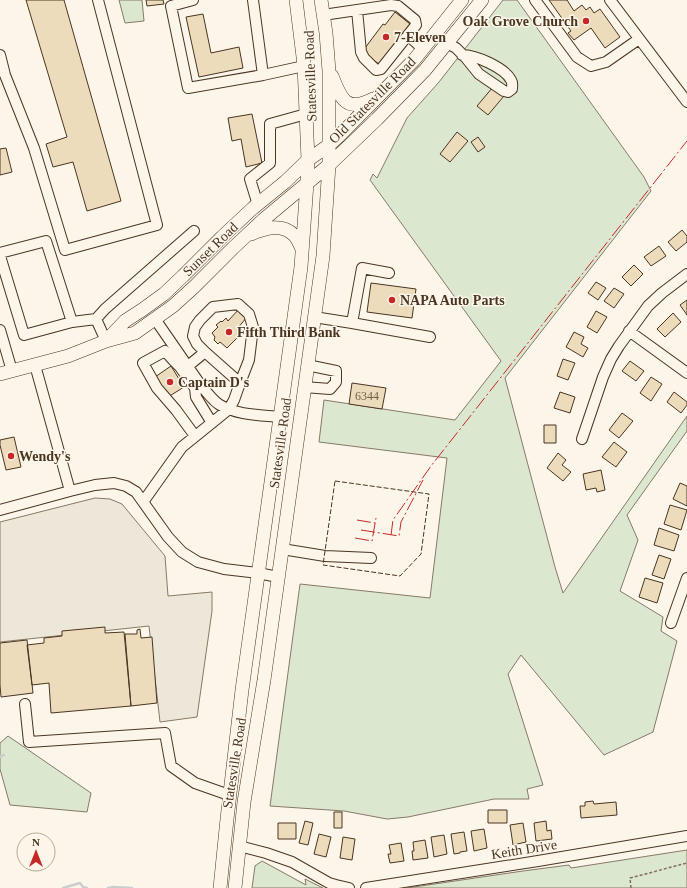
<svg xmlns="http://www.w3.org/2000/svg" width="687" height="888" font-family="'Times New Roman',serif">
	<rect width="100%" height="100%" fill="#fbf6e9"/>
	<path fill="#dce7d0" stroke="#887966" d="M119,0H142L144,21L125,23Z
		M503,0H517L644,177L651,191L505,378L555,567L563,593L687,416V431L627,515L638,540L620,591L663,617L661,631L677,641L653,732L604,755L521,655L508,674L543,785L527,789L529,799H494L408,817L387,819L344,811L270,806L300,584L430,598L447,458L319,442L324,400L455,420L501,361L370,180L373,174L377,178L407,118L439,82Z
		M8,736L91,793L87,812L10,805L0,769V743Z
		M687,850V888H407L523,871L569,865L571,868Z
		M262,861L306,885L305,879L323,888H252L255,866Z"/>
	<path fill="#ede7d9" stroke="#887966" d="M95,498L110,499L122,504L165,556L168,596L212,592V611L197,717L160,722L149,626L0,642V522Z"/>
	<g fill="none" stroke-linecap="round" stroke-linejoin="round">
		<path stroke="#c9cecd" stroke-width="2.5" d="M0,757L4,755
			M63,888L80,883L83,887L87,888
			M108,888L113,887L132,888"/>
	</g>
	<path fill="#ecdcbc" stroke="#4a3520" d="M26,0H64L121,201L87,211L73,162L53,167L46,144L67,137Z
		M146,0H163L164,4L147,6Z
		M549,0H567L574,11L582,5L586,10L590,7L594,13L600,9L620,37L605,48L591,28L574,40L568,33L571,31Z
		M395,12L410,24L379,64L362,52L383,24L385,25Z
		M203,14L211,53L239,47L243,68L199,77L186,17Z
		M493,87L504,96L488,115L477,106Z
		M252,114L262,163L246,167L241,139L232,141L228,118Z
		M457,132L468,141L450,162L440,154Z
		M478,137L485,147L478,152L471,142Z
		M6,148L12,172L0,175V149Z
		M682,230L687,236V242L676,251L668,242Z
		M659,246L666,256L651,266L644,257Z
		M634,265L643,274L631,286L622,277Z
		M596,282L606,288L598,300L588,293Z
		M371,283L416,289L412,318L367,312Z
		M614,288L624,294L614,308L604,301Z
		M687,300V315L680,305Z
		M239,309L247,317L237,329L241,334L227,348L220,342L218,344L214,340L215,337L212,333L218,327L216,325L221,321L222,322L226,318L228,321Z
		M596,311L607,317L597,333L587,327Z
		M673,313L681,322L665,337L657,329Z
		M574,332L584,337L581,344L588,348L583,357L566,347Z
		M563,359L575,363L568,380L557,376Z
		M630,361L644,371L636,381L622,371Z
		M171,366L184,387L168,397L155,377Z
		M651,377L662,384L651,401L640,393Z
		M352,383L386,388L382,409L349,404Z
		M560,392L575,397L570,413L554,408Z
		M674,392L687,402V405L681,413L667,402Z
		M622,413L633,421L619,438L609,430Z
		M544,425H556V443H544Z
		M14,437L21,467L6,470L0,445V440Z
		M614,442L627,452L616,467L602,457Z
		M558,453L566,460L562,465L571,472L563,481L547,468Z
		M601,470L605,490L597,492L596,488L586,490L583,474Z
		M680,483L687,486V506L673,499Z
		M670,505L687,510L681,530L664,524Z
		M659,528L679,535L674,551L654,545Z
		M659,555L671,559L664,579L652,575Z
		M645,578L663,583L657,603L639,597Z
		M105,627V633L124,632L131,706L51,713L49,683L32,685L27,645L44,643V638L62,636V631Z
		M140,629L141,638L152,637L157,703L131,706L125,634H137V630Z
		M27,640L33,693L1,697L0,685V643Z
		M593,801L594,804L616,802L617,815L581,818L580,806H585V802Z
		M488,810H507V823H488Z
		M334,812H342V828H334Z
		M305,821L313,823L308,845L299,843Z
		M546,821L547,831L551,830L552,839L536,841L534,823Z
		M278,823H296V839H278Z
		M523,823L526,842L513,845L510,825Z
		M484,829L487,848L474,851L471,831Z
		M464,832L467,851L460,852V853L454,854L451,834Z
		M319,834L331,837L326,857L314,854Z
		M444,835L447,854L434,857L431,837Z
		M343,837L355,839L352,860L340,858Z
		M425,840L428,858L413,860L412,851H414L413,842Z
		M401,843L404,861L390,863L388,854H391L389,845Z"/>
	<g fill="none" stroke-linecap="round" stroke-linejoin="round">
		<g stroke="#4a3520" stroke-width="12">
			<path id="minor" d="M193,0L171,6L188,88L263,75L304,66
				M253,0L263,75
				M535,0L577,57L591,66L606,62L639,39
				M610,0L687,102
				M323,15L391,5L398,6L415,20L416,25L381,69L376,70L364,58L361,52L357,10
				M408,35L423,49
				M447,43L456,48L466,58L479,74L504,91L508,92L512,89C512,86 513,83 511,80C505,68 476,55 462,55
				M0,55L5,75L34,148L65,250L157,225L98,0
				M258,205L250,179L270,163V124L306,114
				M0,253L46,241L72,322L24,335L0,256
				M314,317L352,323L362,268L389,273
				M96,319L105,309L194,231
				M155,319L202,387C208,393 213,401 220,405C237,415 260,415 279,417
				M72,322L96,319L106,341
				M352,323L430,337
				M0,330L12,371
				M629,331L687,373
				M35,365L70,491
				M188,366L205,352L197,344L193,336L195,327L200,320L213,307L238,304L249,314L253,327L249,360L240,383
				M304,387L330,389L336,382V371L307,365
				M195,436L176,410L157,388L143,363L165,351L173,360L180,367L195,388L196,397L212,423
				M582,439L603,377L611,359L619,346L648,306L662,293L687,274
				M143,502L182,447L229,409L234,400L240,383L205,352
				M0,510L70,491L95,485L114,483L126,486L136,492L168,537L182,552L198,562L224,569L258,573L278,577
				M282,549L325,556L371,558
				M671,623L687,578
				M25,704L29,742L165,733L171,766L195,783L229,795
				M239,846L266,853L292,862L329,883L336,885L349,888
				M366,888L538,861L687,836"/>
		</g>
		<g stroke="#4a3520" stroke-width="14">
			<path id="major" d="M332,76C341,99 346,113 373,99
				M251,234C265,228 282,223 294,235C298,239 300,245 302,249
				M106,341L125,321L142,310L164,294L183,276L222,237L253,208L285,182L308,160L329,145L339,136L414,60L462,0
				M0,374L68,356L106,341L135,333L173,306L194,287L233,248L263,220L329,165L377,119L425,70L482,0
				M220,888L227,819L242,690L301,267L307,183L308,160L304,65L296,0
				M235,888L244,802L264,680L323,256L329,165V71L326,33L321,0"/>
		</g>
		<path stroke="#7f6f5c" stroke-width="1.5" stroke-dasharray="3 2" stroke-linecap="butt" d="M631,888L630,878L687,863"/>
		<use href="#minor" stroke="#fbf6e9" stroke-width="10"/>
		<use href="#major" stroke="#fbf6e9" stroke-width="13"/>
		<path stroke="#4a3520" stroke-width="1" stroke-dasharray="5 2" stroke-linecap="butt" d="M335,481L429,494L421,554L400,576L323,565Z"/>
		<path stroke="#c62828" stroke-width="1" stroke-dasharray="14 3 2 3" stroke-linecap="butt" d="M357,520L375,523
			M361,530L399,536L401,522L423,480
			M391,535L393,520L431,466L687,141
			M355,538L372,541L376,518"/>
	</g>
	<g fill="#c62828" stroke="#fbf6e9" stroke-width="1.5">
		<circle cx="586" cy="21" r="4"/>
		<circle cx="386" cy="37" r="4"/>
		<circle cx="392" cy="300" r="4"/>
		<circle cx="229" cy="332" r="4"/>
		<circle cx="170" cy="382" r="4"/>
		<circle cx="11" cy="456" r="4"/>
	</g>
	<g text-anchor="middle" stroke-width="3" stroke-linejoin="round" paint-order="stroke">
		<g font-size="12" fill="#725f47">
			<text x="367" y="400">6344</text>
		</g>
		<g font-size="14" font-weight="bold" fill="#4a3520" stroke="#fbf6e9" text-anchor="start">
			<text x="578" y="26" text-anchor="end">Oak Grove Church</text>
			<text x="394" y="42">7-Eleven</text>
			<text x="400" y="305">NAPA Auto Parts</text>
			<text x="237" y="337">Fifth Third Bank</text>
			<text x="178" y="387">Captain D's</text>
			<text x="19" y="461">Wendy's</text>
		</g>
		<g font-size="14" fill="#4a3520" stroke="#fbf6e9">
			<text transform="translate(310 76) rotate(-92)" y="5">Statesville Road</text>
			<text transform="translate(372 100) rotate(-45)" y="5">Old Statesville Road</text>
			<text transform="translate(210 249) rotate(-44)" y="5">Sunset Road</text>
			<text transform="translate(280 443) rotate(-82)" y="5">Statesville Road</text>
			<text transform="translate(234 763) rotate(-81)" y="5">Statesville Road</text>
			<text transform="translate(524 849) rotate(-9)" y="5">Keith Drive</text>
		</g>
	</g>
	<g transform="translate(36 852)"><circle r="19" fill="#fbf6e9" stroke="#b4a999"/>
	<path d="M0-3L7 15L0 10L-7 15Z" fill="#c62828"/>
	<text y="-6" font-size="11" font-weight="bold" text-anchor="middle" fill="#4a3520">N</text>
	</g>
</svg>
